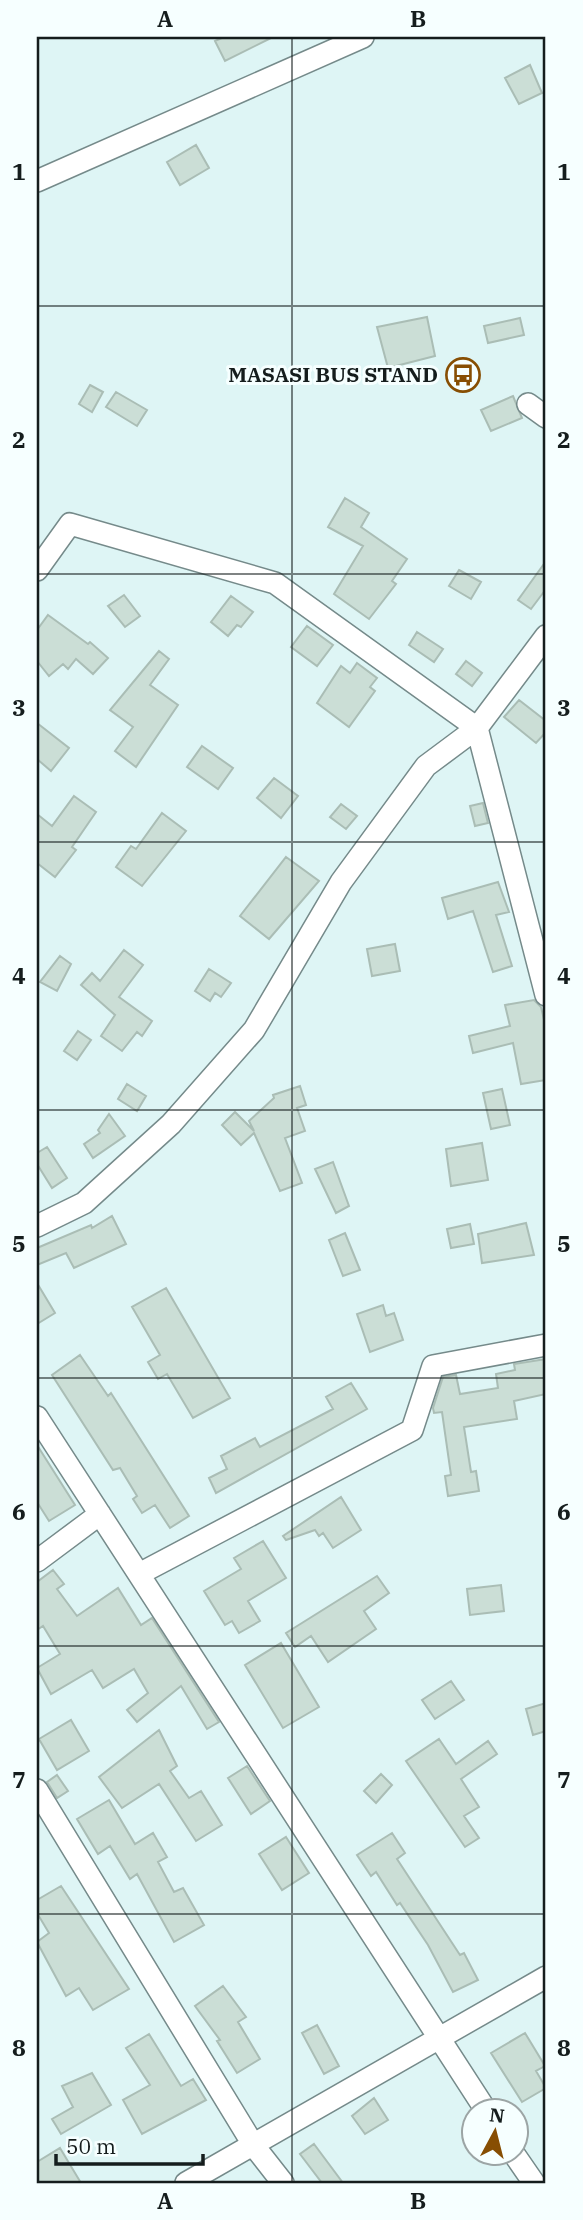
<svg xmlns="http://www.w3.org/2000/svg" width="583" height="2220" font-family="'IBM Plex Serif',serif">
	<rect width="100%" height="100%" fill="#def5f5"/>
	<path fill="#cbded6" stroke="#aabdb5" stroke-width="2" d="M224,37H273L225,61L215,41Z
		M530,65L542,93L519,104L505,78Z
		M196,145L209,168L180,185L167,162Z
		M427,317L435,356L388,368L377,327Z
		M520,318L524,335L488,343L484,326Z
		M90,385L103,392L92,412L79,404Z
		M116,392L147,410L137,426L106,407Z
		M513,396L522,418L491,431L481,410Z
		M345,498L369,513L361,527L407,559L392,581L396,584L369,619L334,594L363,546L328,527Z
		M546,561V589L531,609L518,600Z
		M459,570L481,582L471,599L449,586Z
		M124,595L140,616L125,627L108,606Z
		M231,596L253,612L241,627L237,625L228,636L211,622Z
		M48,615L88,644L90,642L108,658L93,674L76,659L68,669L63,664L49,676L37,661V630Z
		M307,626L333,645L317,666L291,647Z
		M417,632L443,649L434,662L409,645Z
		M159,651L169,659L150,685L178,705L136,767L115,751L133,727L110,710Z
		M466,661L482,673L472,686L456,674Z
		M357,663L377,678L370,687L375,691L349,727L317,703L341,666L350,673Z
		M519,700L546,721V732L536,743L504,717Z
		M37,723L69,748L51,771L37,759Z
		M202,746L233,768L218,789L187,767Z
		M274,778L298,796L281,818L257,798Z
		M74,796L96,812L72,847L76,850L55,877L37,863V814L52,826Z
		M483,803L488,823L475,826L470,806Z
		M341,804L357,816L346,829L330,817Z
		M162,813L186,831L142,886L116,867L131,846L136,849Z
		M286,857L319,881L269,939L240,916Z
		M498,882L509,912L496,915L512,966L493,972L473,911L448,919L442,898Z
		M395,944L400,971L372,976L367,949Z
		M124,950L143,965L119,997L152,1021L142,1036L137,1032L122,1051L101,1036L115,1015L81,985L92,973L100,981Z
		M60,956L71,964L57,991L40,982Z
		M209,969L231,983L221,997L215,993L210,1001L195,991Z
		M534,1000L541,1007L546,1028V1080L521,1084L513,1043L473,1053L469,1036L510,1026L505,1005Z
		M78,1031L91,1040L77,1060L64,1051Z
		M127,1084L146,1096L137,1111L118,1099Z
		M300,1086L306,1105L297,1108L305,1131L285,1138L302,1183L280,1191L254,1133L241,1145L222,1125L235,1112L254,1131L249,1121L274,1098L273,1095Z
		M502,1089L510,1125L491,1129L483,1093Z
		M109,1114L125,1136L93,1158L84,1144L100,1133L98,1130Z
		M482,1143L488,1180L451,1186L446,1149Z
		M47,1147L67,1178L52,1188L37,1164V1153Z
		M333,1162L349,1206L336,1213L315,1169Z
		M112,1216L126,1244L74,1268L66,1253L37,1265V1248L91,1225L92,1228Z
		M526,1223L534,1255L482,1263L478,1234Z
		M470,1224L474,1244L451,1248L447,1229Z
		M345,1233L360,1270L343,1276L329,1240Z
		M37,1283L55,1313L37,1324Z
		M166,1288L230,1398L193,1418L167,1374L158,1379L148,1362L160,1355L132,1307Z
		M383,1305L386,1316L394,1313L403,1340L370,1352L357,1314Z
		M80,1355L108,1396L111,1393L189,1516L170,1528L155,1505L142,1513L133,1499L137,1496L120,1468L113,1470L52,1375Z
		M546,1359V1394L514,1401L517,1419L464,1427L471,1472L476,1471L479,1491L448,1496L445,1476L451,1475L442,1412L434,1413L433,1408L443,1377L456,1375L460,1394L498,1388L496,1374L515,1370L514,1364Z
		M351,1383L367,1409L216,1493L209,1478L227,1469L221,1456L255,1438L260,1447L333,1409L326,1397Z
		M37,1445L75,1505L49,1521L37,1502Z
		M341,1497L361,1530L333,1548L323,1533L319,1536L315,1530L286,1540L283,1536Z
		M263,1541L286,1578L248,1601L260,1621L239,1633L232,1621L225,1625L204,1591L241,1569L234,1558Z
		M53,1570L64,1584L57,1589L77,1616L118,1588L141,1625L152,1618L219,1722L207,1729L181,1686L137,1722L127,1710L148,1693L134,1669L103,1688L92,1670L51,1694L37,1668L60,1654L43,1626L37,1630V1582Z
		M377,1576L389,1593L364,1611L376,1629L328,1662L311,1636L295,1647L286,1633Z
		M501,1585L504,1611L470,1615L467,1589Z
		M281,1643L319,1707L283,1728L245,1665Z
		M451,1681L464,1700L435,1719L422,1700Z
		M546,1703V1731L533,1735L526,1709Z
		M71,1720L89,1751L57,1770L39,1739Z
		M159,1730L177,1766L170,1771L189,1798L201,1791L222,1825L196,1841L159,1784L122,1808L99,1777Z
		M439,1739L456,1764L488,1741L497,1754L461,1779L479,1807L464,1816L479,1838L465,1847L406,1761Z
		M247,1766L270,1801L251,1814L228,1778Z
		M381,1774L392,1785L376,1803L364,1791Z
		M57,1775L68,1791L57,1798L47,1782Z
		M109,1800L135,1844L153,1833L167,1857L158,1862L174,1892L183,1888L204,1925L174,1942L137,1874L130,1879L110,1846L98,1854L77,1819Z
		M392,1833L405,1853L397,1859L460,1955L464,1953L478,1980L453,1992L428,1945L400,1903L397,1905L376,1872L371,1876L357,1855Z
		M286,1837L309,1873L282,1890L259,1854Z
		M61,1886L129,1989L93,2010L79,1988L66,1996L37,1942L49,1933L37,1913V1900Z
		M223,1986L246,2017L238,2022L260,2059L237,2073L217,2041L220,2040L195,2006Z
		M317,2025L339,2066L324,2074L302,2033Z
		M525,2033L545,2066L536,2071L546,2088L522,2102L491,2053Z
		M149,2034L181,2086L193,2079L206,2100L142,2134L123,2100L150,2085L126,2048Z
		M92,2073L111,2105L61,2134L52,2119L73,2107L62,2086Z
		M374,2098L388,2120L365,2134L352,2116Z
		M314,2144L343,2183H322L300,2154Z
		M60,2148L81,2183H37V2162Z"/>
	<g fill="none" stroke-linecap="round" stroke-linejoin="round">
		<g stroke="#758a8a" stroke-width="24">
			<path id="street" d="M37,181L363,37
				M528,404L546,417
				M37,570L70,524L275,583L477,728L546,995
				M37,1226L84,1203L171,1124L254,1030L341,882L426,766L477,728L546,636
				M37,1417L487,2112
				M37,1561L100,1514
				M139,1574L412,1430L433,1366L546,1345
				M37,1790L254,2146L283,2183
				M514,2154L534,2183
				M186,2183L546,1977"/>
		</g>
		<use href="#street" stroke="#fff" stroke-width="21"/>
	</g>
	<path fill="none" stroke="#151d1d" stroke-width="2" stroke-opacity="0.55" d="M292,37V2183M37,306H546M37,574H546M37,842H546M37,1110H546M37,1378H546M37,1646H546M37,1914H546"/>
	<defs>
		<g id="bus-ring" transform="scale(1.75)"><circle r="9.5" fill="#f6ffff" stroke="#874e03" stroke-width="1.5"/><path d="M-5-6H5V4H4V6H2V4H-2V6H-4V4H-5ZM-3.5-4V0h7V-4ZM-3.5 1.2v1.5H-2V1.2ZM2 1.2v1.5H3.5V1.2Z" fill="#874e03"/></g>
	</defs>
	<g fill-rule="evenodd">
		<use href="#bus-ring" x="463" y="375"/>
	</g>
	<g text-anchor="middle" stroke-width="6" stroke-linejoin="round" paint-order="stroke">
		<g font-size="21" font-weight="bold" fill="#151d1d" stroke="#f6ffff" text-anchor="end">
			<text x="438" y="382">MASASI BUS STAND</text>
		</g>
	</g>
	<rect width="583" height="2220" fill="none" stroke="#f6ffff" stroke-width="77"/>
	<g transform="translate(495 2132) rotate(7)"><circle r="33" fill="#f6ffff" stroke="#9ca5a5" stroke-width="2"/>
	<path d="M0-5L12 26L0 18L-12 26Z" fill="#874e03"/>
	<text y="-10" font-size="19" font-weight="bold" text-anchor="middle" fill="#151d1d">N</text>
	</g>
	<path d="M56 2154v10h147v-10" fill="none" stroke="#151d1d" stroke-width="3.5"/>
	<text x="66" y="2154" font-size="21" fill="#151d1d" stroke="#f6ffff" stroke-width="5" paint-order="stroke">50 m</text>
	<rect x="38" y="38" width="506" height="2144" fill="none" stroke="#151d1d" stroke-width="2.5"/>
	<g font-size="23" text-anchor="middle" font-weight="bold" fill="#151d1d">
		<text x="165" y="27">A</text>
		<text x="418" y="27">B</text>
		<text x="19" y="180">1</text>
		<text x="564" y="180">1</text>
		<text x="19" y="448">2</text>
		<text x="564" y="448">2</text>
		<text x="19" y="716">3</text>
		<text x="564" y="716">3</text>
		<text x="19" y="984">4</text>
		<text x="564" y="984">4</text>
		<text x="19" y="1252">5</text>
		<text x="564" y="1252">5</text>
		<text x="19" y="1520">6</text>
		<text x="564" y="1520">6</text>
		<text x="19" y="1788">7</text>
		<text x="564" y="1788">7</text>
		<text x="19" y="2056">8</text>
		<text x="564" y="2056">8</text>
		<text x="165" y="2209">A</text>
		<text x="418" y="2209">B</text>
	</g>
</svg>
